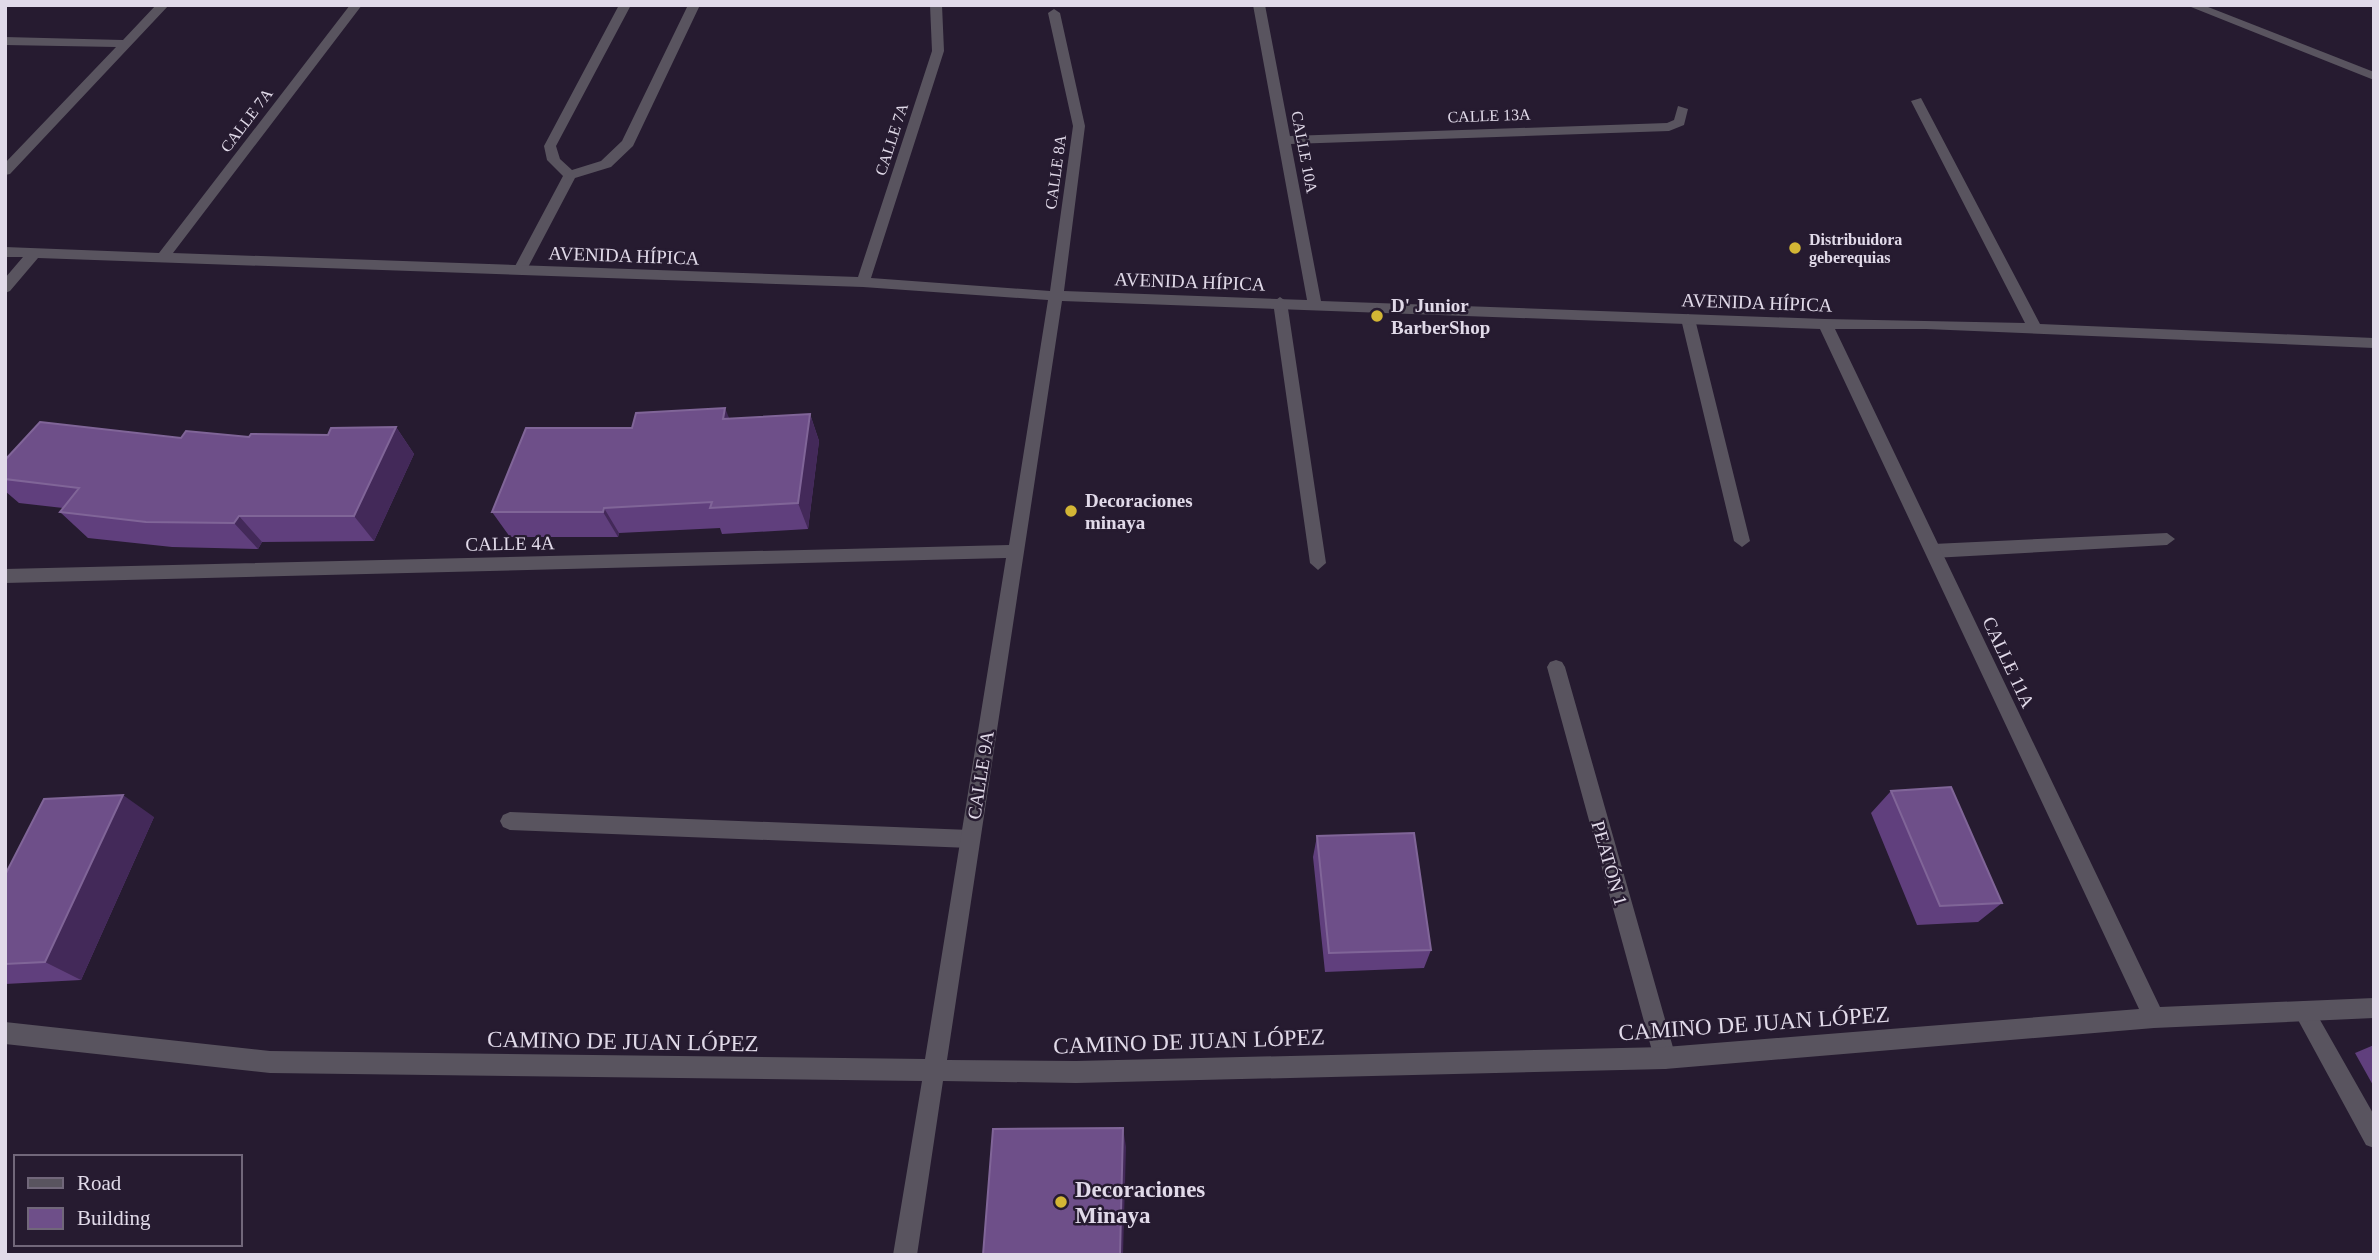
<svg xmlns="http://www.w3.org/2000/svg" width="2379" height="1260" font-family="Georgia,serif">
	<rect width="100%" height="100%" fill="#261b30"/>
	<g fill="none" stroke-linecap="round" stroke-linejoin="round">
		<path fill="#59545f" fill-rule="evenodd" d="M619,5H631L556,146L560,159L572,170L601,161L622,141L688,5H700L633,146L611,167L575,178L525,273H515L513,270L563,176L547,160L544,146Z
			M1280,297L1287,302L1326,563L1318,570L1310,563L1273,302Z
			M1688,314L1695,319L1750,541L1742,547L1734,541L1681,319Z
			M2167,533L2175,539L2167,545L1933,558L1925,551L1933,544Z
			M1556,660L1562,662L1565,667L1676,1058L1673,1066L1665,1069L1657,1066L1654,1058L1547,667L1550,662Z
			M510,812L970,830L977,833L980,839L977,845L970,848L510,830L503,827L500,821L503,815Z
			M2304,1001L2311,1004L2374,1115V1148L2366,1145L2297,1018L2293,1011L2297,1004Z"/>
		<path fill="#59545f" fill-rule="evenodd" d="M156,5H169L10,174L5,175V163L116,47L5,45V37L123,40Z
			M350,5H362L173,253L858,277L932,51L930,5H942L944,51L871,278L1050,291L1073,126L1048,13L1054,9L1060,13L1085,126L1064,291L1307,300L1253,5H1265L1290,136L1667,123L1674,120L1678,106L1688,109L1684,125L1669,131L1291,144L1321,301L1825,319L2025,323L1911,101L1921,98L2040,324L2374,338V348L1926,329H1835L2160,1007L2374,998V1018L2154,1028L1665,1069L1076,1083L943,1081L917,1255H893L922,1081L270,1073L5,1044V1022L270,1051L925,1059L1006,558L5,583V569L1009,545L1048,300L863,287L38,258L10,291L5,293V278L23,257H5V247L159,253ZM1062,301L1820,329L2139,1009L1665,1047L1076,1061L947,1060Z
			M2186,5H2203L2374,72V80Z"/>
	</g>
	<path fill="#603f7d" d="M810,414L819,441L808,529L722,534L720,528L619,533L618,537H510L492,512L632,428L729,419Z
		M396,427L414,454L374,541L262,542L258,549L172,547L88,538L60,512L63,508L19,503L5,491V460L181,438L328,435Z
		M1891,791L2002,903L1978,922L1917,925L1871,813Z
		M154,817L81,980L5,984V875Z
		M1317,836L1431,950L1424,968L1325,972L1313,857Z
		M2374,1045V1087L2355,1053Z"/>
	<path fill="#432959" d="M725,408L736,435L723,419Z
		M810,414L819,441L808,529L798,503Z
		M396,427L414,454L374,541L354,516Z
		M604,508L619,533L618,537L603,512Z
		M239,516L262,542L258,549L234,523Z
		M123,795L154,817L81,980L45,962Z
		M1123,1128L1126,1147L1123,1255H1120Z"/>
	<path fill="#6e4f89" stroke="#806598" stroke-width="2" d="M725,408L723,419L810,414L798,503L710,508L712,502L604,508L603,512H492L526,428H632L636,413Z
		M40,422L181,438L186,431L249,437L251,434L328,435L331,428L396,427L354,516H239L234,523L146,522L60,512L79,488L5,479V460Z
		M1951,787L2002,903L1940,906L1891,791Z
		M123,795L45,962L5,964V875L44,799Z
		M1414,833L1431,950L1329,953L1317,836Z
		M1123,1128L1120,1255H983L993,1129Z"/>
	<g fill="#d3b635" stroke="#261b30" stroke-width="2.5">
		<circle cx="1795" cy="248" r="7"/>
		<circle cx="1377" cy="316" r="7"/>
		<circle cx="1071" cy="511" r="7"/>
		<circle cx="1061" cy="1202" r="7"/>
	</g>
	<g text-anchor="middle" stroke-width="5" stroke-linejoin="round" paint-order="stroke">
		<g font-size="16" fill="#e1dae9" stroke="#261b30">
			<text transform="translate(1489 115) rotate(-2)" y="6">CALLE 13A</text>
			<text transform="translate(246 120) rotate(-53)" y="6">CALLE 7A</text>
			<text transform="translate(891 139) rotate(-72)" y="6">CALLE 7A</text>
			<text transform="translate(1305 152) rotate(79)" y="6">CALLE 10A</text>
			<text transform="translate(1055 172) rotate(-82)" y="6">CALLE 8A</text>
		</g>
		<g font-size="16" font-weight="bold" fill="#e1dae9" stroke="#261b30" text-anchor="start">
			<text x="1809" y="245">Distribuidora<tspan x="1809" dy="18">geberequias</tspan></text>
		</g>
		<g font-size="19" fill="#e1dae9" stroke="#261b30">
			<text transform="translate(624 255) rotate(2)" y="7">AVENIDA HÍPICA</text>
			<text transform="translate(1190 281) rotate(2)" y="7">AVENIDA HÍPICA</text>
			<text transform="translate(1757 302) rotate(2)" y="7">AVENIDA HÍPICA</text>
			<text transform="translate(510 543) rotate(-1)" y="7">CALLE 4A</text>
			<text transform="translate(2009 662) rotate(65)" y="7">CALLE 11A</text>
			<text transform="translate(980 775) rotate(-81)" y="7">CALLE 9A</text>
			<text transform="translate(1610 863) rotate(74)" y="7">PEATÓN 1</text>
		</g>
		<g font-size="19" font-weight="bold" fill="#e1dae9" stroke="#261b30" text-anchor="start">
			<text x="1391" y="312">D' Junior<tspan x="1391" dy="22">BarberShop</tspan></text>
			<text x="1085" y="507">Decoraciones<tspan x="1085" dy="22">minaya</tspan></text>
		</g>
		<g font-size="23" fill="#e1dae9" stroke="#261b30">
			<text transform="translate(1754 1023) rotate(-4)" y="8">CAMINO DE JUAN LÓPEZ</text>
			<text transform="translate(623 1041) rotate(1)" y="8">CAMINO DE JUAN LÓPEZ</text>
			<text transform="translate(1189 1041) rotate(-2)" y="8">CAMINO DE JUAN LÓPEZ</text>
		</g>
		<g font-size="23" font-weight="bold" fill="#e1dae9" stroke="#261b30" text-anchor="start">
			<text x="1075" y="1197">Decoraciones<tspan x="1075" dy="26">Minaya</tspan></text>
		</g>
	</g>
	<rect width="2379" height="1260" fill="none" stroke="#e1dae9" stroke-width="14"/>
	<rect x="14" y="1155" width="228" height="91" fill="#261b30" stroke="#71677a" stroke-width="2"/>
	<rect x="28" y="1178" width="35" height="10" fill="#59545f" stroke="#71677a" stroke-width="2"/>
	<text x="77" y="1190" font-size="21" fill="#e1dae9">Road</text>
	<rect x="28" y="1208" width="35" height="21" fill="#6e4f89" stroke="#71677a" stroke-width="2"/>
	<text x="77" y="1225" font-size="21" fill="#e1dae9">Building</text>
</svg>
